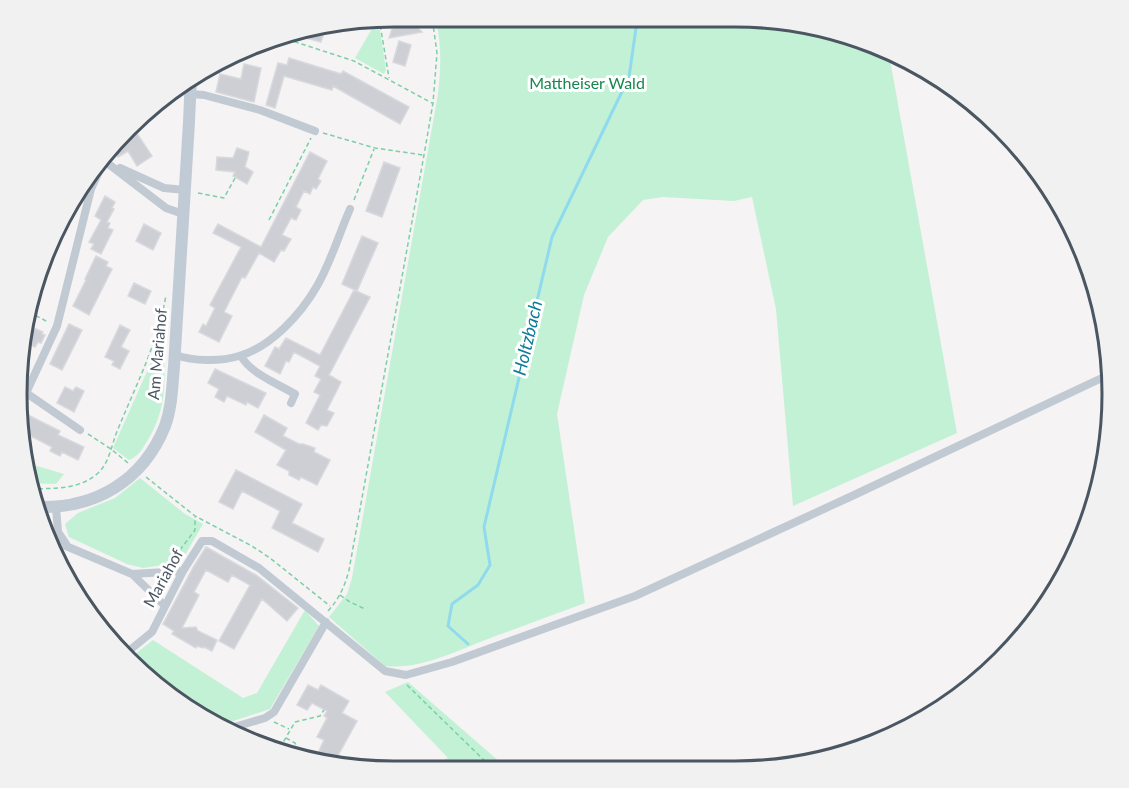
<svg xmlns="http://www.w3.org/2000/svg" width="1129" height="788" font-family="Lato,sans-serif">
	<rect width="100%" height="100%" fill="#f5f3f3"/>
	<path fill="#c3f1d5" d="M435,17L809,24L889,54L957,433L793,506L776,309L752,197L734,201L663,197L643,200L608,237L584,295L557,414L585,603C552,615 520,627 488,639C456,651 420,670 385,666L329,617L347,594L352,578L438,94C441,66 442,45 435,17Z
		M373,27L380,30L386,70L384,74L355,58Z
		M157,349L164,351C165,388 166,411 146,443C142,450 137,457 129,460L113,448Z
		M24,462L64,474L56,484L29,483L24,467Z
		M140,478L185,514L203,524L181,562L143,568L127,564L69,537L65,524L78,513L115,498Z
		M305,610L319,626L270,709L218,726L130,658L153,640L243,698L257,693Z
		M408,682L509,770H421L448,758L385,692Z"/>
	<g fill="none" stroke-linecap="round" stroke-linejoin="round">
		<path stroke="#90daee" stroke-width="3" d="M468,644L448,626L452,604L478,585L490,565L484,527L552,237L629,77L637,21"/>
	</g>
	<path fill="#cdcfd5" stroke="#d7d9de" stroke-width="1.5" d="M395,20L415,25L422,32L389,38Z
		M326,26L321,42L306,38L309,28Z
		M399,41L411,45L405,66L393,62Z
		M289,58L341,74L343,71L409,107L400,124L333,86L332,90L284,76L275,108L266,105L278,63L287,65Z
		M244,64L261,68L254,102L216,92L220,74L241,79Z
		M132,126L152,156L137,166L128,151L118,157L110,145Z
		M237,148L249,152L245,167L253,172L247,184L233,176L235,172L216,170L217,157L233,158Z
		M310,152L327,161L318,179L321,181L316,189L313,187L310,194L304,191L296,207L301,210L296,220L291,218L282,235L291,239L284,251L281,250L274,262L259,253L245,278L242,277L224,312L232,316L219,342L199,332L203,324L206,326L215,308L210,305L241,247L213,233L218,224L261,247Z
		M384,162L400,168L382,217L366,211Z
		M105,196L115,202L112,208L114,209L107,222L110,223L108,228L113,230L101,254L91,249L94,244L89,242L101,220L95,216Z
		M144,224L161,233L153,250L136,241Z
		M362,236L378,243L357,291L342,284Z
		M96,256L108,262L106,266L112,269L89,315L73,306L86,280L85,279Z
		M134,283L151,291L145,304L128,296Z
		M354,290L370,297L329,375L341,382L327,410L334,413L327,426L321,425L318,430L306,423L320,395L314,392L321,379L315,376L320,366L294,352L289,362L286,361L280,374L265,366L275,347L279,349L286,338L320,355Z
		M25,324L43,332L42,334L45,335L41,343L38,342L35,347L21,340Z
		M69,324L82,330L62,370L50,364Z
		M120,325L130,330L121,347L129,351L120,369L112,365L114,361L105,357Z
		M215,369L266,393L258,408L247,402L246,405L227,396L224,402L215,397L219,389L208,383Z
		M65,387L73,391L76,387L84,391L74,412L57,403Z
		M22,412L60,431L58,435L84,447L78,460L62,452L60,456L50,451L52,447L23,432Z
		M264,415L287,428L283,436L299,444H303L315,448L314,452L330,460L317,485L301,477L299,480L289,475V471L277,465L286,450L255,432Z
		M236,470L302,504L292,523L324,539L318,552L272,528L280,511L242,491L233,509L219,502Z
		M206,547L256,575L298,608L287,621L262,599L234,649L219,641L250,585L232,575L228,582L206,570L194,592L199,595L182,628L196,627L198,631L217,640L212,651L204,647L203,648L197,646L196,648L172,634L174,631L163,624L194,566Z
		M308,685L318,690L321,685L349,701L342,713L357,721L335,761L324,759L326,755L319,751L324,740L317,737L327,718L324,716L327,711L312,703L307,710L297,705Z"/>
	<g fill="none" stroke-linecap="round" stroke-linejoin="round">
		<path stroke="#7ad0a6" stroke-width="1.5" stroke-dasharray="4.5 3" stroke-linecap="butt" d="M379,18L389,78
			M280,37L354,61L432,103
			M169,94L180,93
			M323,133L375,148L423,155
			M198,193L224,198L235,178
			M354,200L374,149
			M269,220L311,138
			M29,312L48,322
			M88,434L111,449L128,463
			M146,477L195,516L252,546L270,558L330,606
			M31,489C54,488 78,490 97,474C110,463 111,445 118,429C136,385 158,343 166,295
			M171,562L195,530V517
			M340,595L350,602L365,609
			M328,611C339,599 345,586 349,570L424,155L433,103L437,53L432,17
			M407,685L494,770
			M274,722L289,729
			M286,738L295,743L300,752
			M279,747L281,746L295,722L320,716L324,710"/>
		<path stroke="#c1cad2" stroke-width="8" d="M235,57L251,51L264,44
			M190,94L204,95L260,110L315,131
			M102,159L166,208L183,214
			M120,168L164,188L185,190
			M175,355C194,361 219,362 239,356C271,347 301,314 317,286C331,262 339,234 350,209
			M241,356C250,373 278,384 295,394L291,403
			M22,390L80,430
			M26,393L57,326L91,189L104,160
			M56,507L58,532L66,544
			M47,538L132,574L164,605
			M132,574L183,571
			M125,654L152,632L183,571L202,541H212L259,568L385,671L406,675L452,662L635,596L852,496L1106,376
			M224,730L265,718L274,712L326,622"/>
		<path stroke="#c1cbd6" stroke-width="12" d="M37,507C95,509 143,481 165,426C172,407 172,387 174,367L189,122L191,77"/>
	</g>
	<g text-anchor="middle" stroke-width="6" stroke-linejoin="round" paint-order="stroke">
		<g font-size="16" fill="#17864f" stroke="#fff">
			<text x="587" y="89">Mattheiser Wald</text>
		</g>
		<g font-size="16" fill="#4a5661" stroke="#fff">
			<text transform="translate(157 354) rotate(-85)" y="6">Am Mariahof</text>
			<text transform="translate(163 578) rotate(-61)" y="6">Mariahof</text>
		</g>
		<g font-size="18" font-style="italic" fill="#0c7c9b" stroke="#fff">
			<text transform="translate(528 338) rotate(-77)" y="6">Holtzbach</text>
		</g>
	</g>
	<path d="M0 0H1129V788H0ZM394 27H735A367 367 0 0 1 1102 394V394A367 367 0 0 1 735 761H394A367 367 0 0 1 27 394V394A367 367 0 0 1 394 27Z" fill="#f1f1f2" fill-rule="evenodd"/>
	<path fill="none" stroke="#4a5661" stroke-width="3" d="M394 27H735A367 367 0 0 1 1102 394V394A367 367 0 0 1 735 761H394A367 367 0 0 1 27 394V394A367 367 0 0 1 394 27Z"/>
</svg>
